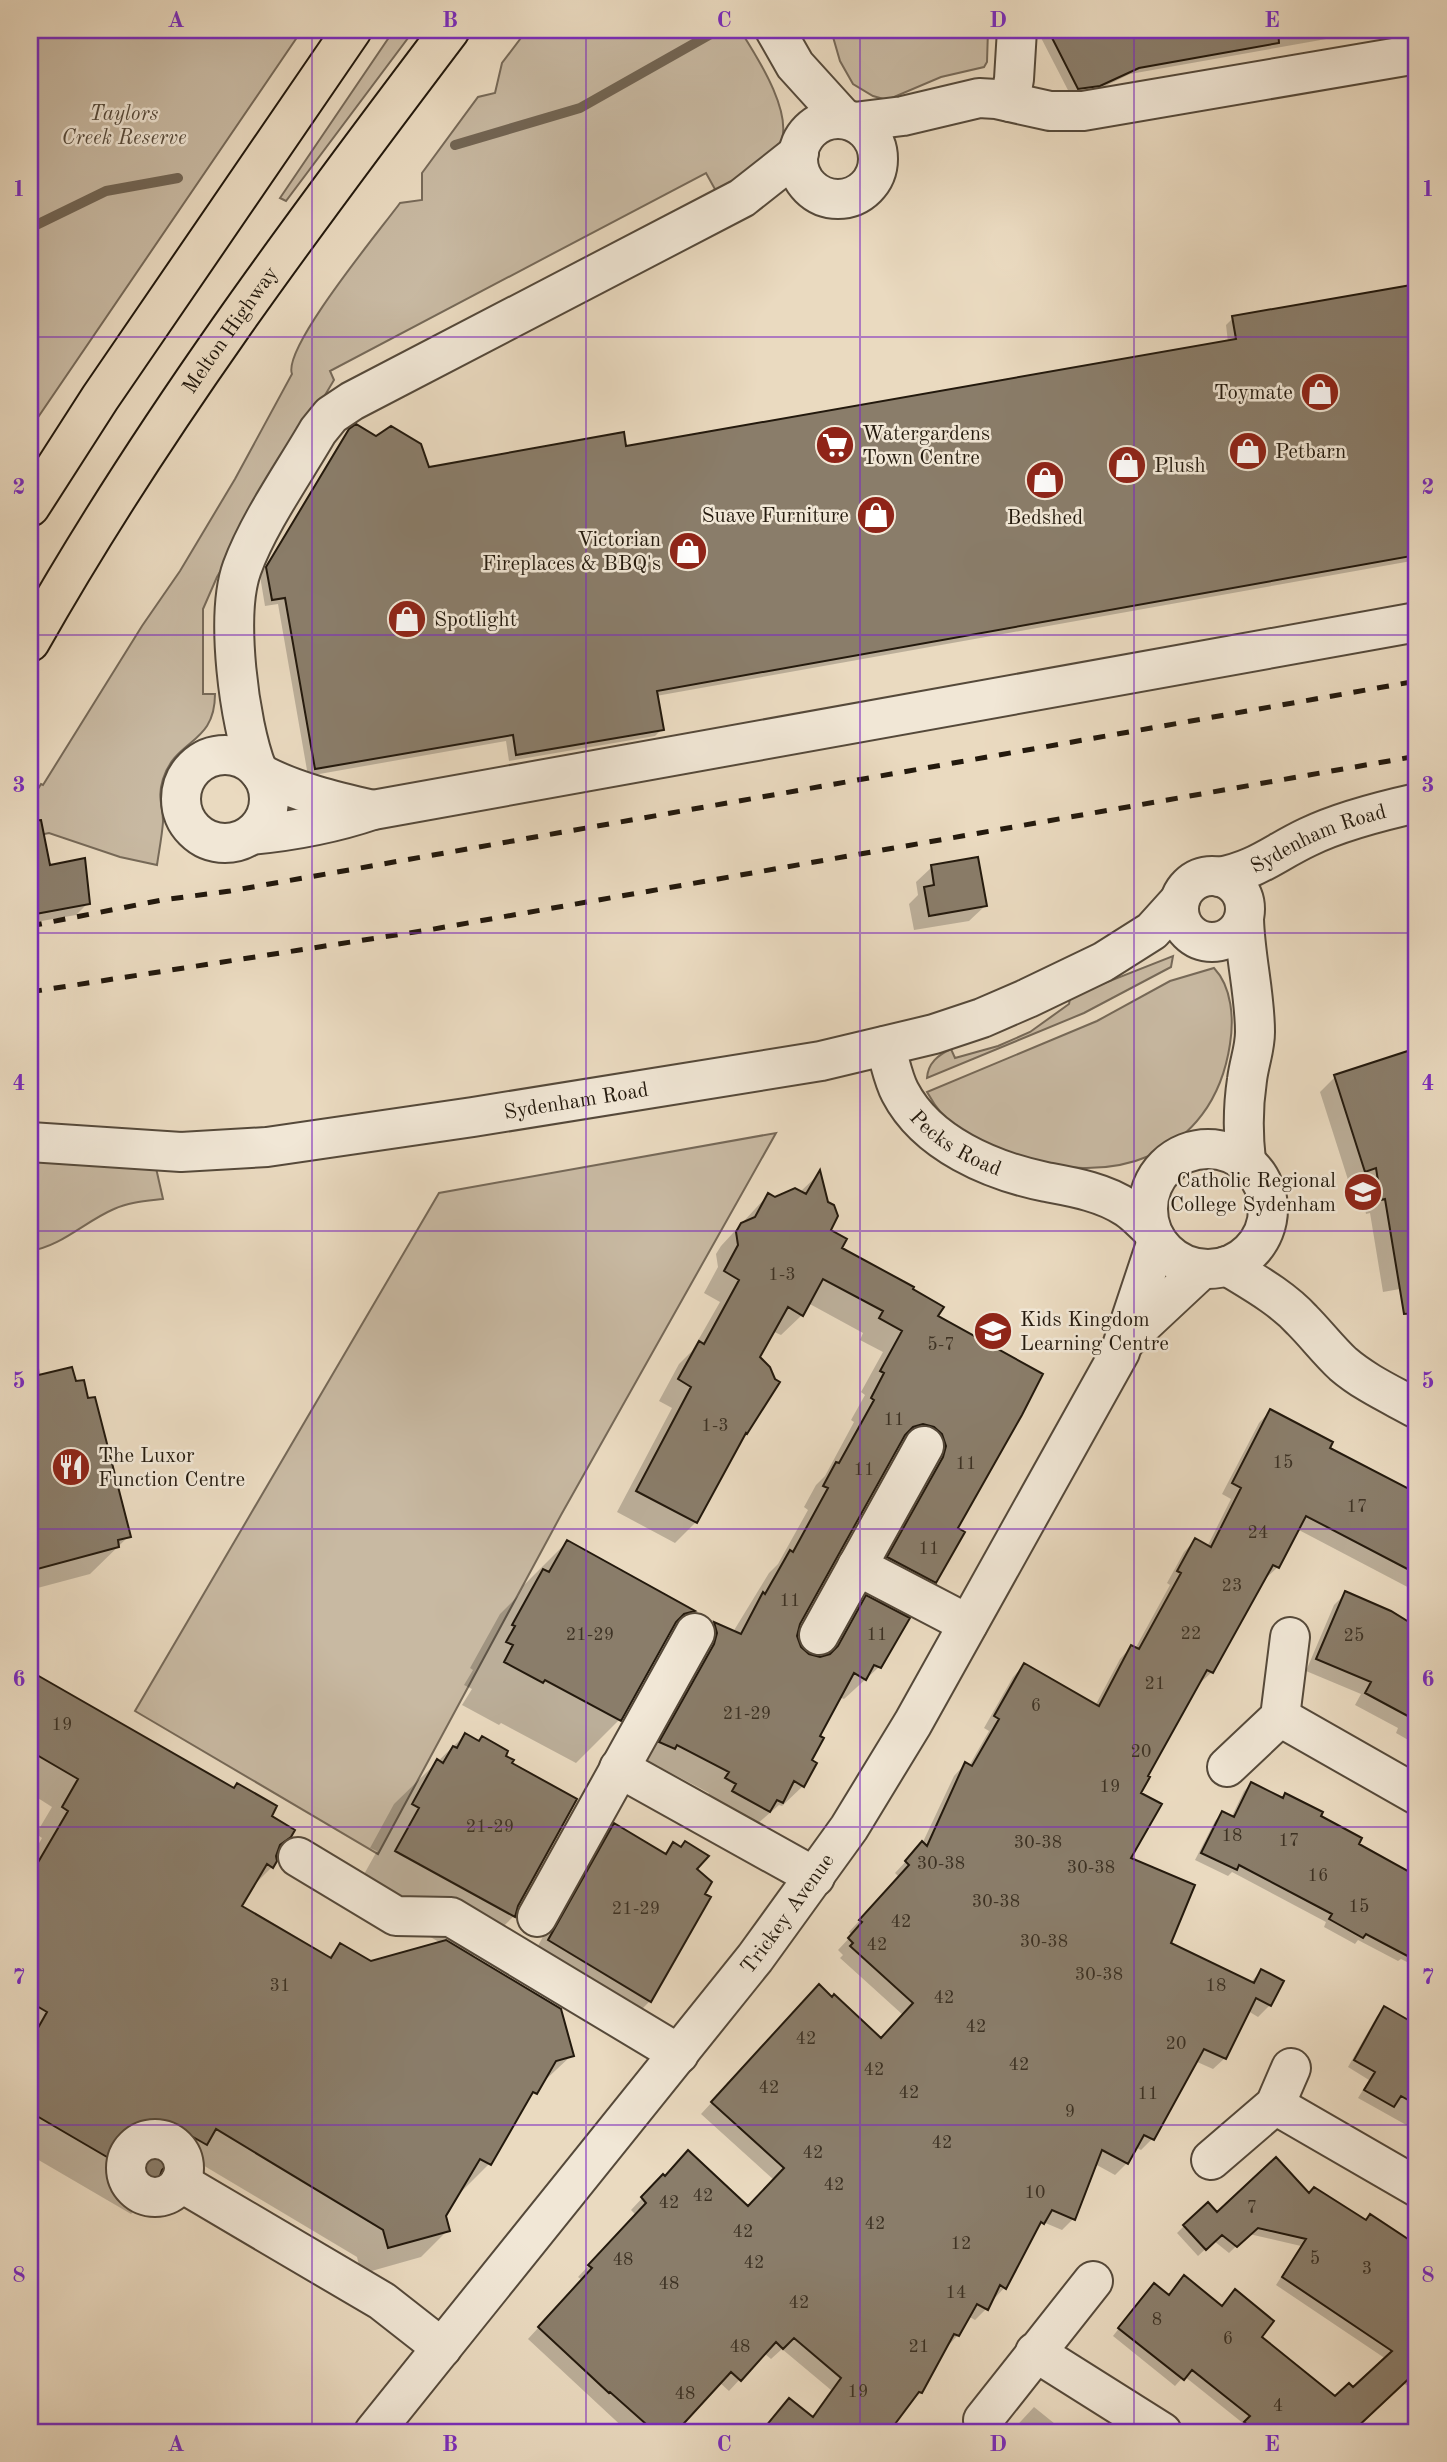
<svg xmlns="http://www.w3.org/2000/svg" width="1447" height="2462" font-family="'Old Standard TT',serif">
	<rect width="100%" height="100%" fill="#eadac0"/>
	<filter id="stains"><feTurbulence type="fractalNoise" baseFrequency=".00286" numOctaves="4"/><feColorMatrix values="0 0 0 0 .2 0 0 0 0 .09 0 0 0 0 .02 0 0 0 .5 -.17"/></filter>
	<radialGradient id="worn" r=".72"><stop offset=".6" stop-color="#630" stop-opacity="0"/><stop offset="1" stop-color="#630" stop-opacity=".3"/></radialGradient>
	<path fill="#c8b9a2" stroke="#766958" stroke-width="2" d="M30,30H302L30,429Z
		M394,30H414L286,201L280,198Z
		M527,30H740C756,55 798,119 778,148C770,160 729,182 716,191L706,173L330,371L334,380L217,577L203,609V694H215C215,745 176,738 163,779C157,798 163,805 163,822C162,836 159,851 157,865L120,857L49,833L30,837V802L41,784L43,785L142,626L180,571L235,479L292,374C282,348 381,229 400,203L422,200V173L478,97L495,93L502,63Z
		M831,30H988L987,62L984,67L941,77L887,100L873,96L853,84L840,61Z
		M1173,956L1171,967L1084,1013L927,1078C928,1063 938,1055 951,1049L955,1058L998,1046L1030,1032L1069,1004L1070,999L1074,995Z
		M1214,968C1232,987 1234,1019 1230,1044C1213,1158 1108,1191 1009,1153C970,1139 948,1130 927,1092L1097,1021L1170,981Z
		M776,1133L561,1515L378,1854L135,1711L439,1193Z
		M30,1161L156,1168L163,1199C146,1201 129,1202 114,1209C84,1222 62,1246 30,1251Z"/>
	<path fill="#0003" d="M1037,30H1377L1130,74L1091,93L1071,96Z
		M1417,286V560L656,696L662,729L655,736L509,761L506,741L308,776L278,604L265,606L260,576L342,439L350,431L428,469L625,448L1228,342L1226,325L1233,318Z
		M47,858L49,867L88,903L76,915L30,923V862Z
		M932,867L985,906L969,921L914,930L909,904L918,895L916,882Z
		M1417,1049V1286L1383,1292L1370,1213L1366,1214L1361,1182L1350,1186L1320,1092L1335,1077Z
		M819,1174L828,1231L840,1249L936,1317L955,1528L935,1582L914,1602L868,1578L913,1447L897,1445L798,1624L795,1636L799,1648L808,1656L824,1658L846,1618L866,1598L879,1667L844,1699L839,1697L817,1737L803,1786L782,1806L779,1805L748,1832L706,1799L709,1793L656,1765L653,1768L641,1762L694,1644L714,1624L733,1632L769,1573L778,1564L808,1510L804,1507L816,1485L825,1476L854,1422L851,1420L865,1395L861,1392L883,1352L860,1340L863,1333L808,1303L802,1315L781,1335L772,1331L757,1357L741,1438L696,1522L675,1543L617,1512L672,1408L659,1401L679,1364L692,1351L720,1302L704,1293L718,1267L716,1254L721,1246L768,1195L775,1199L800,1192Z
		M30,1334L41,1376L129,1536L90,1574L30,1590Z
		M1270,1411L1327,1449L1414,1493L1417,1490V1592L1297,1529L1278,1567L1266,1578L1264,1577L1212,1672L1200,1683L1198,1682L1146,1776L1139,1794L1129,1859L1168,1944L1250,1983L1261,1971L1270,2005L1258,2017L1248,2011L1225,2058L1213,2069L1195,2061L1152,2139L1141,2150L1135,2147L1127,2163L1115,2175L1095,2164L1073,2219L1062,2230L1043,2222L1035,2230L1005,2287L994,2299L992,2298L986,2309L975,2320L968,2316L958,2335L947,2347L920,2392L908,2403L887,2432H761L778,2411L811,2418L831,2390L782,2349L771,2359L764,2353L729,2391L719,2382L674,2432H628L528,2339L582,2280L578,2277L636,2215L631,2210L663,2176L748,2208L774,2180L701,2114L808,1998L881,2040L903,2015L840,1958L843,1955L838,1950L852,1935L849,1932L899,1877L895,1873L922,1844L954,1776L965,1764L969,1766L989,1731L984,1728L1013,1677L1024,1665L1095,1706L1120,1659L1131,1647L1135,1649L1170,1585L1167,1583L1184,1552L1195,1540L1207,1547L1231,1499L1222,1494L1259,1423Z
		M567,1542L692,1612L665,1639L619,1720L576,1763L501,1723L499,1725L462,1705L472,1689L464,1685L473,1670L470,1668L500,1614L518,1596L524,1585Z
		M1346,1593L1390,1612L1417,1628V1745L1396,1733L1398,1728L1355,1705L1361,1694L1306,1671L1334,1605Z
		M30,1672L233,1789L290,1836L277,1849L272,1867L251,1888L240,1907L328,1958L340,1945L371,1963L441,1943L353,1894L377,1851L370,1848L394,1804L465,1735L503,1757L516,1906L514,1916L472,1957L572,2055L541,2084L524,2105L489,2164L462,2191L460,2190L445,2216L448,2230L421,2257L361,2274L357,2257L191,2158L178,2171L171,2166L156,2181L158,2187L131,2214L30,2155V1859L42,1838L36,1834L52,1807L30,1793Z
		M1251,1784L1281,1799L1285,1795L1356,1844L1405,1871L1413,1862L1417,1864V1967L1401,1959L1398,1961L1358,1940L1355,1944L1324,1927L1326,1922L1232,1872L1228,1876L1195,1860L1215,1821L1222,1813L1231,1818L1244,1791Z
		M615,1825L664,1854L673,1845L694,1869L650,2001L627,2024L534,1953L592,1848Z
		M1385,2009L1411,2024L1417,2017V2131L1358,2098L1369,2080L1348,2067L1377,2016Z
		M1308,2195L1389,2253L1417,2264V2390L1402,2383L1350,2432H1241L1239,2430L1244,2424L1184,2376L1175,2386L1113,2336L1147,2292L1221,2307L1228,2299L1259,2337L1336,2398L1353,2389L1386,2359L1276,2285L1301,2246L1249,2234L1229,2253L1214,2241L1198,2256L1177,2233L1184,2226L1217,2214Z
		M1034,2407L1065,2432H1011Z"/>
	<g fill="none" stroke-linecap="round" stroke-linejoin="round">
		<path stroke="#726554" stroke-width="10" d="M455,145L580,108L718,30
			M30,228L106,191L178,178"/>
	</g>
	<path fill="#8a7d6a" stroke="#23190d" stroke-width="2" d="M1048,30H1278L1279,43L1139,68L1100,86L1078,89Z
		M1417,284V555L657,691L664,730L516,755L513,735L315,769L285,598L272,600L266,567L349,429L356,424L376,436L391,426L421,444L429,467L624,432L626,446L1236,339L1232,316Z
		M41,820L50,865L85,858L90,904L30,915V821Z
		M978,857L987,906L929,916L924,887L934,885L931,865Z
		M1417,1048V1313L1404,1314L1385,1199L1381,1200L1376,1168L1365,1172L1334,1075Z
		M820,1170L828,1202L834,1205L838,1216L831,1230L847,1239L842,1248L914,1287L913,1289L944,1307L938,1316L1043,1374L1022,1415L958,1528L965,1532L936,1583L887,1557L943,1457L946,1446L942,1434L934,1427L923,1424L913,1427L905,1435L800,1624L797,1636L801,1647L809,1654L820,1657L830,1654L838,1646L866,1595L910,1618L881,1668L874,1665L866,1680L854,1673L820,1736L824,1738L812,1760L817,1763L804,1787L794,1781L783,1803L777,1800L770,1812L732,1791L736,1784L725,1778L729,1772L677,1745L675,1749L659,1742L714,1644L717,1633L714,1622L741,1634L763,1592L765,1594L790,1550L793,1552L828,1488L823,1486L836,1462L839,1463L874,1400L871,1398L884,1373L880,1371L902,1331L879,1318L883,1311L823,1279L803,1316L788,1307L760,1357L770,1367L775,1379L780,1382L747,1434L746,1433L697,1523L636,1491L691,1387L678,1379L699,1341L704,1344L739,1280L724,1271L738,1245L736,1232L741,1223L755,1217L768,1193L775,1197L795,1188L806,1194Z
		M72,1367L76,1381L84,1380L88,1398L95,1397L131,1537L118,1540L119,1547L30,1571V1377Z
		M1270,1409L1333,1442L1330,1448L1417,1493V1574L1306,1516L1279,1568L1273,1565L1213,1673L1207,1670L1148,1776L1150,1777L1141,1793L1162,1804L1131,1858L1195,1885L1171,1943L1254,1983L1261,1969L1284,1981L1271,2006L1256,1998L1226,2059L1204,2049L1154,2140L1144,2135L1128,2164L1102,2150L1075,2220L1052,2210L1044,2224L1041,2222L1006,2289L1000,2285L988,2310L977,2304L959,2336L954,2334L922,2393L919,2392L889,2432H761L789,2398L813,2417L841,2378L794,2338L783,2349L776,2342L741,2381L731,2372L676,2432H655L610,2392L609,2393L538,2327L592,2268L588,2265L646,2203L641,2197L663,2174L665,2176L688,2150L748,2206L784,2168L711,2102L819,1984L832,1997L834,1994L881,2038L913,2003L850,1946L853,1943L848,1938L862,1922L859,1920L909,1865L905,1861L922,1841L927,1846L965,1762L972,1766L999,1719L994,1716L1024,1663L1099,1706L1131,1645L1139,1649L1181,1573L1177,1571L1195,1538L1211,1547L1241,1488L1232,1483Z
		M567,1540L695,1611L684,1614L676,1622L621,1721L545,1680L543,1683L504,1662L513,1645L506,1642L515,1626L512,1625L543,1569L549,1572Z
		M1345,1591L1391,1611L1417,1627V1721L1365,1693L1371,1682L1316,1659Z
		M30,1671L234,1788L237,1783L277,1806L272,1816L295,1830L291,1837L280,1845L276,1856L277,1861L273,1868L267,1864L242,1906L331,1958L340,1943L371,1961L446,1940L561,2009L574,2056L556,2061L537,2094L533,2092L491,2165L480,2159L446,2216L450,2231L388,2248L383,2230L216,2129L207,2145L193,2137L179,2160L169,2163L162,2170L158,2181L160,2188L30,2112V2042L47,2012L30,2002V1876L68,1811L62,1807L78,1779L30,1751Z
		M465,1733L479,1741L482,1736L508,1751L506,1756L514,1760L512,1763L577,1799L518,1906L515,1917L395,1851L419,1808L412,1804L437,1759L443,1763L453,1746L457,1748Z
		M1251,1782L1283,1798L1285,1793L1323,1812L1321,1816L1362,1838L1359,1844L1417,1876V1961L1366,1934L1363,1938L1329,1919L1332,1914L1239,1865L1237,1870L1201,1853L1222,1811L1234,1817Z
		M614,1823L666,1854L673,1842L681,1847L685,1841L709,1856L697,1869L712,1882L705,1894L711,1897L651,2002L548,1940Z
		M1384,2006L1417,2025V2105L1401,2096L1394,2107L1364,2090L1375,2072L1354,2060Z
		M1276,2157L1309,2193L1314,2187L1366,2220L1370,2214L1417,2245V2371L1352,2432H1257L1244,2422L1250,2416L1192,2370L1184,2380L1118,2328L1154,2283L1169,2295L1184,2275L1222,2306L1235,2289L1274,2321L1262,2337L1335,2396L1349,2383L1353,2387L1392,2351L1282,2277L1306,2239L1258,2228L1237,2247L1222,2235L1206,2250L1183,2225L1208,2202L1217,2212Z"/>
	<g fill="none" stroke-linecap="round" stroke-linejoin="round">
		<g stroke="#55493a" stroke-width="42">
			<g id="minor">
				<path d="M775,30L795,65L844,119"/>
				<path d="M1010,102L1014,79L1017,30"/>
				<circle cx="838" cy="159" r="40"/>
				<path d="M854,122L903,116L979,98L996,99L1050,111H1083L1417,54"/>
				<circle cx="225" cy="799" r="44"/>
				<path d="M257,769C239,723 225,615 242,568C259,522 293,474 318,431L331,415L352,401L742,198L799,153"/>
				<path d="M261,774C296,792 334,801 373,810"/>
				<path d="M251,835C293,831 332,824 373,810L1417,622"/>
				<circle cx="1212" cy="909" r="33"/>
				<path id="s1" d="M1219,877C1257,870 1274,853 1308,837C1341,821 1381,811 1417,803"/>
				<path d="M1244,919C1245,957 1255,994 1255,1032C1255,1049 1249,1063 1247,1080C1243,1106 1243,1135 1246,1161"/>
				<path id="s2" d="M885,1046C890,1061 893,1079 900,1092C927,1144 992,1171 1046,1182C1073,1187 1103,1192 1127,1208C1136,1214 1143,1222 1151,1229"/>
				<path id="s3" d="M30,1142L181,1152L267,1147L473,1117L821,1061L934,1034L982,1018L1028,998L1103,962L1152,931L1180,900"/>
				<circle cx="1208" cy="1209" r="60"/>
				<path d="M1227,1266C1253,1282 1282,1298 1302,1320C1316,1334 1328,1350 1343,1364C1365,1383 1392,1395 1417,1409"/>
				<path d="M1126,1340L1202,1269"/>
				<path d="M857,1566L968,1624"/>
				<path d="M819,1635L924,1446"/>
				<path d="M1280,1717L1417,1795"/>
				<path d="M1227,1767L1280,1717L1290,1637"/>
				<path d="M619,1768L815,1877"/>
				<path d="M298,1857L396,1916L451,1917L679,2054"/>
				<path d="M537,1917L695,1633"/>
				<path d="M1275,2105L1417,2187"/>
				<circle cx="155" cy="2168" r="29"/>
				<path d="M1211,2160L1275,2105L1291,2068"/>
				<path d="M180,2182L382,2301L442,2348"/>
				<path d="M1035,2352L1162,2432"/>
				<path d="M983,2420L1093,2281"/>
				<path id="s4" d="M374,2432L755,1958L849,1828L913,1723L1120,1352L1157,1241"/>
			</g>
		</g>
		<g stroke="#23190d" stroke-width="42">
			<g id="highway">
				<path d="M30,507L100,398L352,30"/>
				<path id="s5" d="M30,642C152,426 301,227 450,30"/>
			</g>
		</g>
		<use href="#minor" stroke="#f1e7d6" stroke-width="38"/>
		<use href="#highway" stroke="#eadac0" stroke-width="38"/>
		<path stroke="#23190d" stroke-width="5" stroke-dasharray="12 12" stroke-linecap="butt" d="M30,926L162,900L230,891L1417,681
			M30,992L428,930L1417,756"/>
	</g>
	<path fill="none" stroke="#7b2cbf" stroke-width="2" stroke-opacity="0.55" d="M312,30V2432M586,30V2432M860,30V2432M1134,30V2432M30,337H1417M30,635H1417M30,933H1417M30,1231H1417M30,1529H1417M30,1827H1417M30,2125H1417"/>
	<defs>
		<g id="shop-disc" transform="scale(2.0125)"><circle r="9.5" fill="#8f2418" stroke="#f1e7d6"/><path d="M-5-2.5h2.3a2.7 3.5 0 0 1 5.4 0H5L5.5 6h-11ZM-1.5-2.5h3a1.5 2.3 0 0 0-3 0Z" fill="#fff"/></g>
		<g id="supermarket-disc" transform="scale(2.0125)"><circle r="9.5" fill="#8f2418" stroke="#f1e7d6"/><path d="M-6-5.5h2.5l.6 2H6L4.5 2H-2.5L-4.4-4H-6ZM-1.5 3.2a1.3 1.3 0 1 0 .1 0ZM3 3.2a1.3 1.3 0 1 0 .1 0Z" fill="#fff"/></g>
		<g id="school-disc" transform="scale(2.0125)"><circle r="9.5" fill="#8f2418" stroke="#f1e7d6"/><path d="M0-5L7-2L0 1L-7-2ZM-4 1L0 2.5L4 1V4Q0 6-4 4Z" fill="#fff"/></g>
		<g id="restaurant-disc" transform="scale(2.0125)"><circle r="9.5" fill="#8f2418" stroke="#f1e7d6"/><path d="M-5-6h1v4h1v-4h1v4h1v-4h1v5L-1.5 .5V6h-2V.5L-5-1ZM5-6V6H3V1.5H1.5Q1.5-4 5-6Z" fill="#fff"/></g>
	</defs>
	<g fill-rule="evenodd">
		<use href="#shop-disc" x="1320" y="392"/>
		<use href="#supermarket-disc" x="835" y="445"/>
		<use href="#shop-disc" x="1248" y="451"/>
		<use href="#shop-disc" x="1127" y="465"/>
		<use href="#shop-disc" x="1045" y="480"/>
		<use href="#shop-disc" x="876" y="515"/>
		<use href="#shop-disc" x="688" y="551"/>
		<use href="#shop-disc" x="407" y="619"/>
		<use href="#school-disc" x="1363" y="1192"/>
		<use href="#school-disc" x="993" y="1331"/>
		<use href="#restaurant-disc" x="71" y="1467"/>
	</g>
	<g text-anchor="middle" stroke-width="5" stroke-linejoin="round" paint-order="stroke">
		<g font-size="18" fill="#3d3224">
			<text x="782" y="1280">1-3</text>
			<text x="941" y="1350">5-7</text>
			<text x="894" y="1425">11</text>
			<text x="715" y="1431">1-3</text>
			<text x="1283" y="1468">15</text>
			<text x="966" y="1469">11</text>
			<text x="864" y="1475">11</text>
			<text x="1357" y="1512">17</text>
			<text x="1258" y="1538">24</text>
			<text x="929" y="1554">11</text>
			<text x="1232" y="1591">23</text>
			<text x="790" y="1606">11</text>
			<text x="1191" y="1639">22</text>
			<text x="590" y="1640">21-29</text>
			<text x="877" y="1640">11</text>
			<text x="1354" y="1641">25</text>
			<text x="1155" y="1689">21</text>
			<text x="1036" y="1711">6</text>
			<text x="747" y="1719">21-29</text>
			<text x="62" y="1730">19</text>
			<text x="1141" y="1757">20</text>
			<text x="1110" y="1792">19</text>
			<text x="490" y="1832">21-29</text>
			<text x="1232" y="1841">18</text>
			<text x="1289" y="1846">17</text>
			<text x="1038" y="1848">30-38</text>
			<text x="941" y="1869">30-38</text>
			<text x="1091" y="1873">30-38</text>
			<text x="1318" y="1881">16</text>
			<text x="996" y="1907">30-38</text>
			<text x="1359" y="1912">15</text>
			<text x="636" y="1914">21-29</text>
			<text x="901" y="1927">42</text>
			<text x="1044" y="1947">30-38</text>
			<text x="877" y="1950">42</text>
			<text x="1099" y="1980">30-38</text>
			<text x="280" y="1991">31</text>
			<text x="1216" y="1991">18</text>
			<text x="944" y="2003">42</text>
			<text x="976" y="2032">42</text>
			<text x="806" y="2044">42</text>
			<text x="1176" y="2049">20</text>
			<text x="1019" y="2070">42</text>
			<text x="874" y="2075">42</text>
			<text x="769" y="2093">42</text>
			<text x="909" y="2098">42</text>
			<text x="1148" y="2099">11</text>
			<text x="1070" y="2117">9</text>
			<text x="942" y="2148">42</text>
			<text x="813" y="2158">42</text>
			<text x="834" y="2190">42</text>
			<text x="1035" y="2198">10</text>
			<text x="703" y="2201">42</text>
			<text x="669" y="2208">42</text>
			<text x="1252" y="2213">7</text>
			<text x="875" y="2229">42</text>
			<text x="743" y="2237">42</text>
			<text x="961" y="2249">12</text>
			<text x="1315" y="2264">5</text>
			<text x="623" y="2265">48</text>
			<text x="754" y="2268">42</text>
			<text x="1367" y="2274">3</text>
			<text x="669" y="2289">48</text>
			<text x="956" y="2298">14</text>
			<text x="799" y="2308">42</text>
			<text x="1157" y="2325">8</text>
			<text x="1228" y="2344">6</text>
			<text x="740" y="2352">48</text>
			<text x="919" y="2352">21</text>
			<text x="858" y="2397">19</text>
			<text x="685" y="2399">48</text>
			<text x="1278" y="2411">4</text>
		</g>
		<g font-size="21" font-style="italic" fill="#55493a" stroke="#f1e7d6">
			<text x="124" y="120">Taylors<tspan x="124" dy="24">Creek Reserve</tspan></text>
		</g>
		<g font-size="21" fill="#23190d" stroke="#f1e7d6">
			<text dy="7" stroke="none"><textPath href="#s5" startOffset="371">Melton Highway</textPath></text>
			<text dy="7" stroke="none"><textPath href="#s1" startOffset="107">Sydenham Road</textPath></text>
			<text dy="7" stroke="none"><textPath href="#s3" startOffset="550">Sydenham Road</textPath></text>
			<text dy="7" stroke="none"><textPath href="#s2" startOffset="126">Pecks Road</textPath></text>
			<text dy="7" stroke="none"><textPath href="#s4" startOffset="663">Trickey Avenue</textPath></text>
		</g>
		<g font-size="21" fill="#23190d" stroke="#f1e7d6" text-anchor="start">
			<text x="1293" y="399" text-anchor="end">Toymate</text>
			<text x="862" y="440">Watergardens<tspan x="862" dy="24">Town Centre</tspan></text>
			<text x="1275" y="458">Petbarn</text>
			<text x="1154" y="472">Plush</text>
			<text x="849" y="522" text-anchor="end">Suave Furniture</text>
			<text x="1045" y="524" text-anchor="middle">Bedshed</text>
			<text x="661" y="546" text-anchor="end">Victorian<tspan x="661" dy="24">Fireplaces &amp; BBQ's</tspan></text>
			<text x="434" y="626">Spotlight</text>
			<text x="1336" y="1187" text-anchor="end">Catholic Regional<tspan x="1336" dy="24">College Sydenham</tspan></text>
			<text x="1020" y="1326">Kids Kingdom<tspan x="1020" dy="24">Learning Centre</tspan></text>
			<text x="98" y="1462">The Luxor<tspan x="98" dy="24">Function Centre</tspan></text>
		</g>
	</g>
	<rect width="1447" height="2462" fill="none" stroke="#eadac0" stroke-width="77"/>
	<rect x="38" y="38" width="1370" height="2386" fill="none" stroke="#7b2cbf" stroke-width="2.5"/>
	<g font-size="23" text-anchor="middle" font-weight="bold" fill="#7b2cbf">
		<text x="176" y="27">A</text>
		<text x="450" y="27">B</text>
		<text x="724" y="27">C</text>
		<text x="998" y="27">D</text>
		<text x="1272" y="27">E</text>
		<text x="19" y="196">1</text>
		<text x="1428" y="196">1</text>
		<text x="19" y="494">2</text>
		<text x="1428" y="494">2</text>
		<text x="19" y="792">3</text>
		<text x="1428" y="792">3</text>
		<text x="19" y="1090">4</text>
		<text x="1428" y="1090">4</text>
		<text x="19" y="1388">5</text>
		<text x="1428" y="1388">5</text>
		<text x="19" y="1686">6</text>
		<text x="1428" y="1686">6</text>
		<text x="19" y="1984">7</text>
		<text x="1428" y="1984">7</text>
		<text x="19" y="2282">8</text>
		<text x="1428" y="2282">8</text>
		<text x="176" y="2451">A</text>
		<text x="450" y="2451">B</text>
		<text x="724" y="2451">C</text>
		<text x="998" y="2451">D</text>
		<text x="1272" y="2451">E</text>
	</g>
	<rect width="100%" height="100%" filter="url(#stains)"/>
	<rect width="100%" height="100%" fill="url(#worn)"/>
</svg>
